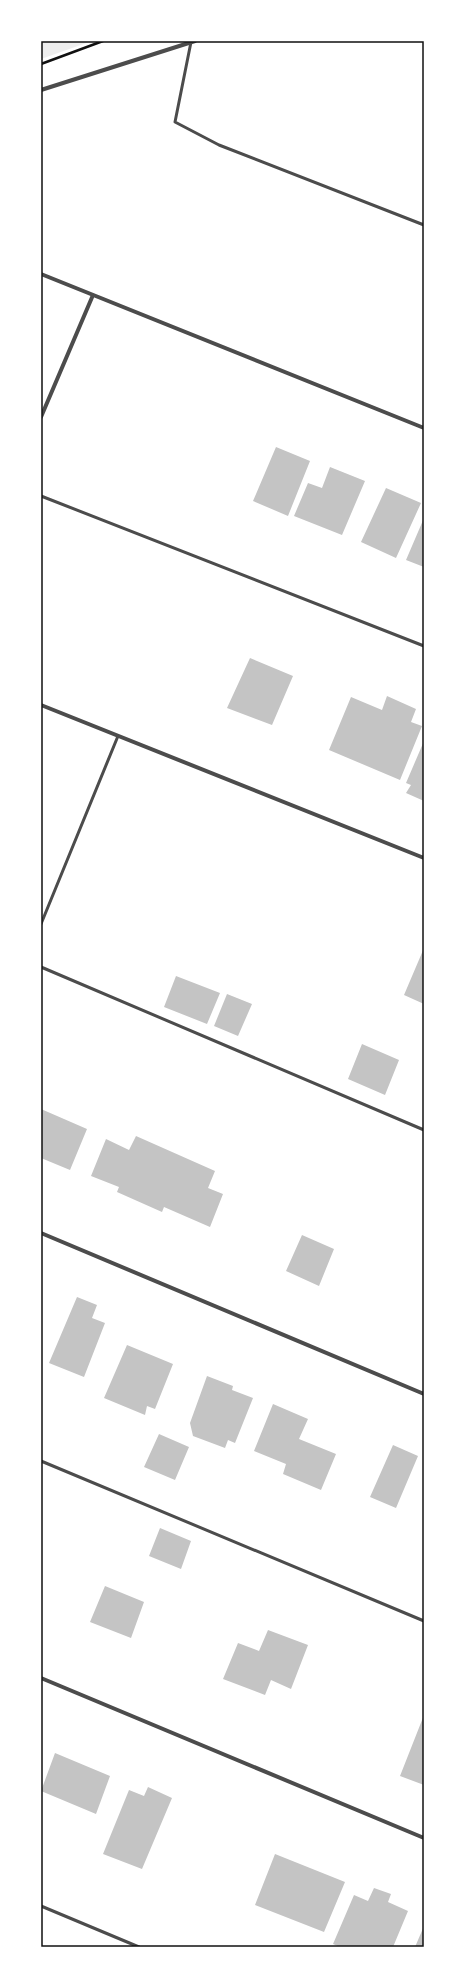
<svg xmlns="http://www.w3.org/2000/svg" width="465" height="1988" font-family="Roboto,sans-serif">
	<rect width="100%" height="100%" fill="#fff"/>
	<path fill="#eee" d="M41,41H92L41,59Z"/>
	<path fill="#c4c4c4" d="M276,447L310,461L288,516L253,501Z
		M330,467L365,481L342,535L294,516L308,483L322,488Z
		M386,488L421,503L396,558L361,542Z
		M424,518V567L406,560Z
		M250,658L293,676L272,725L227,708Z
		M387,696L416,709L411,722L422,726L400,780L329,750L351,697L382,710Z
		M424,741V801L406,793L411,785L406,783Z
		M424,948V1004L404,995Z
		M176,976L220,993L207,1024L164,1007Z
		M227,994L252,1004L238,1036L214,1026Z
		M362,1044L399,1060L385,1095L348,1079Z
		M41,1109L87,1129L70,1170L41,1158Z
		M136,1136L215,1171L208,1188L223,1194L210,1227L164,1207L162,1212L117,1192L119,1187L91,1176L106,1139L129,1150Z
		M302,1235L334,1249L319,1286L286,1271Z
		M77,1297L97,1305L92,1318L105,1323L84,1377L49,1363Z
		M127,1345L173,1364L155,1409L147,1406L145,1415L104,1398Z
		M207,1376L233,1386L232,1390L253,1398L235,1443L228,1440L225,1448L193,1436L190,1423Z
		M273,1404L308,1419L299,1439L336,1454L321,1490L283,1474L286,1464L254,1451Z
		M159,1434L189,1447L175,1480L144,1467Z
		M393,1445L418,1456L396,1508L370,1497Z
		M160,1528L191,1541L181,1569L149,1556Z
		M105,1586L144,1602L131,1638L90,1622Z
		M268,1630L308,1645L291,1689L271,1680L265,1695L223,1679L238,1643L259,1651Z
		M424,1715V1785L400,1776Z
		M55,1753L110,1776L96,1814L41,1791Z
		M148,1787L172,1798L142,1869L103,1854L129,1790L144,1796Z
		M275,1854L345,1882L324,1932L255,1905Z
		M374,1888L391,1894L388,1902L408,1911L393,1947H340L333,1944L354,1895L368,1901Z
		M424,1926V1947H415Z"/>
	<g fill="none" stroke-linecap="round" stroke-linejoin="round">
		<path stroke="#111" stroke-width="2.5" d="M41,64L103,41"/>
		<path stroke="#4c4c4c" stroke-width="3" d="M191,42L175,122L219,145L424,225
			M41,496L424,646
			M41,924L118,736
			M41,967L424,1130
			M41,1461L424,1621
			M41,1906L139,1947"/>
		<path stroke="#4c4c4c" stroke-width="4" d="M41,90L195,41
			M41,274L424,428
			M41,417L93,295
			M41,705L424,858
			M41,1233L424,1394
			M41,1678L424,1838"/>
	</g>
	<rect width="465" height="1988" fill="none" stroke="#ffffff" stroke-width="84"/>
	<rect x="42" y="42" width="381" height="1904" fill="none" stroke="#111" stroke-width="1.5"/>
</svg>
